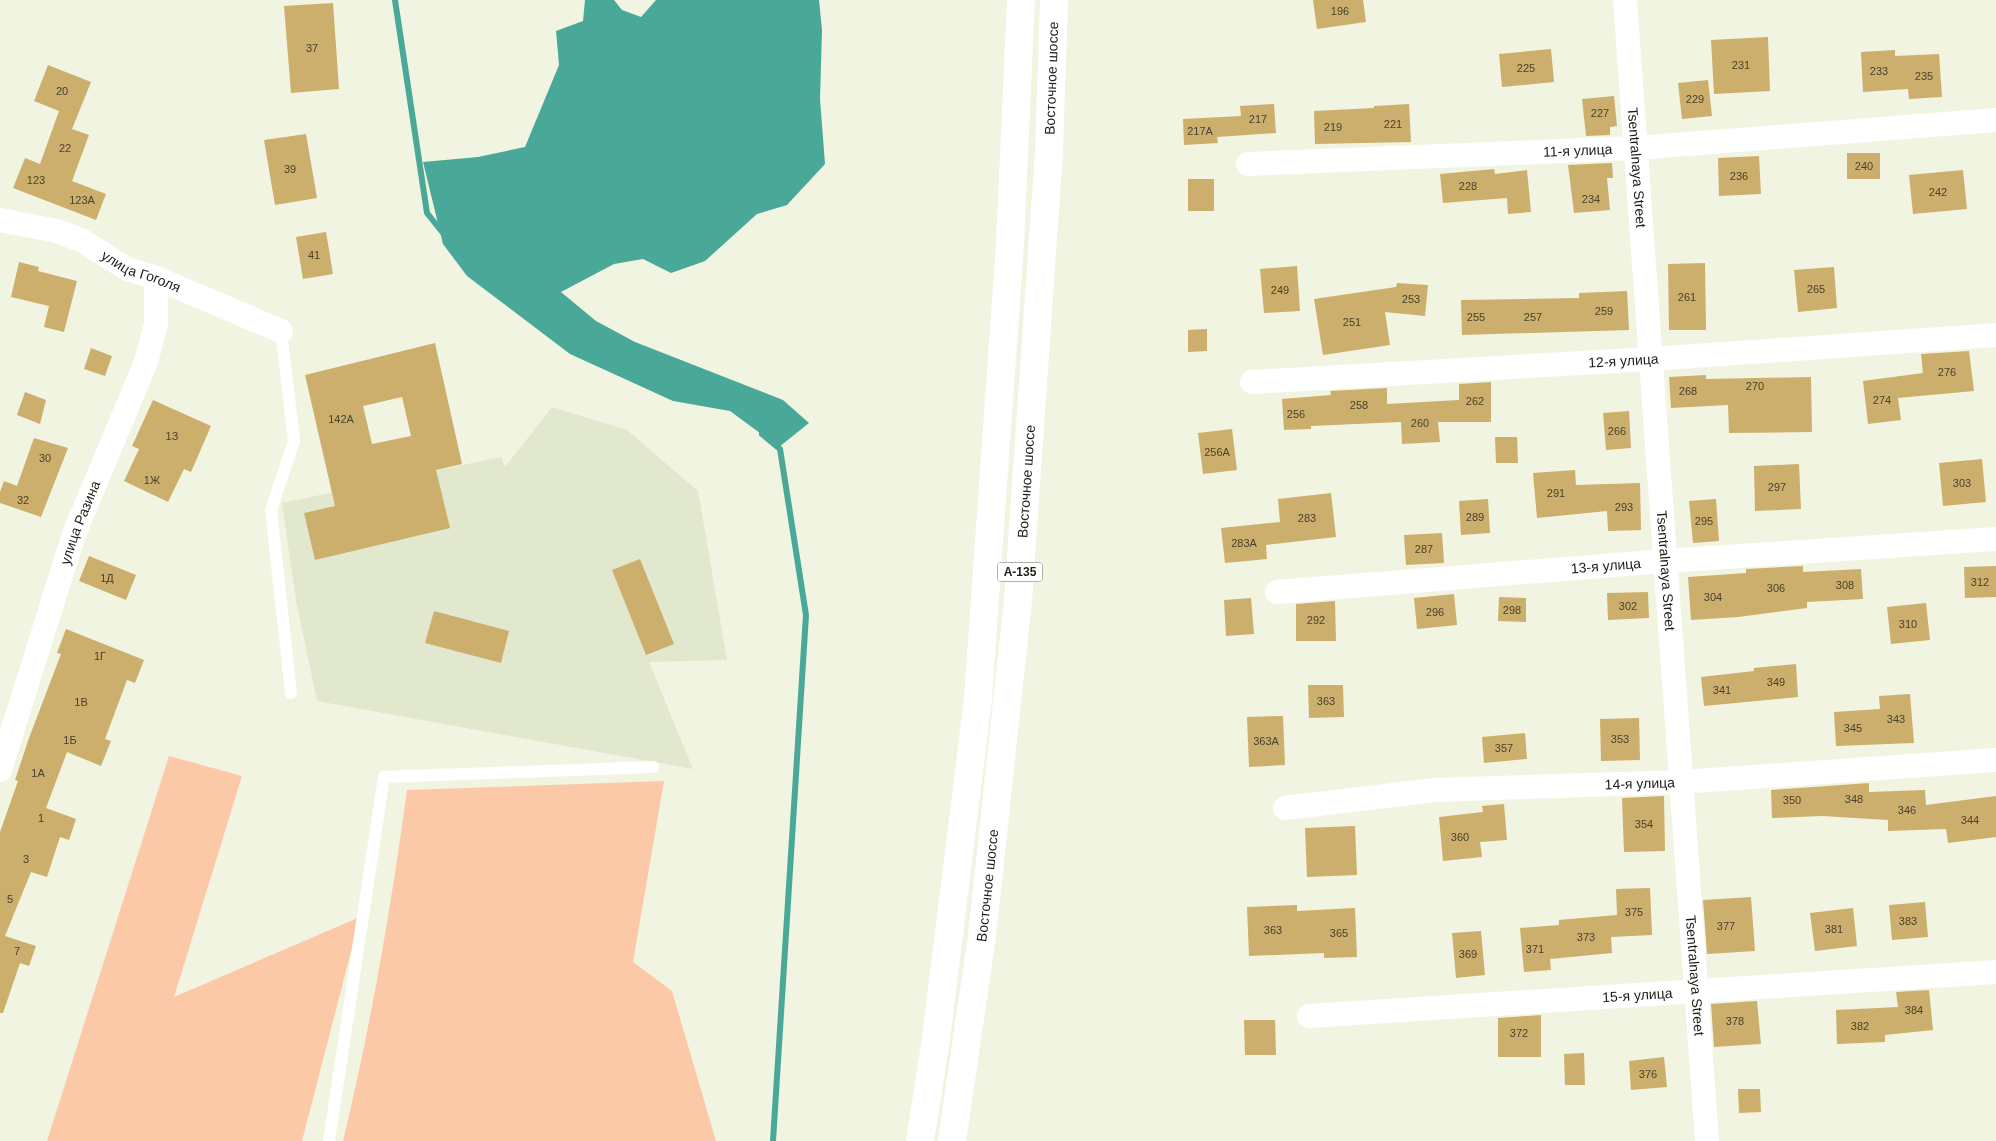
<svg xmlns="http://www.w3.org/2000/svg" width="1996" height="1141" font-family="Arial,sans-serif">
	<rect width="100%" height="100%" fill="#f0f4e1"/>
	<path fill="#e2e8ce" d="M552,407L627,430L698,491L727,660L649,662L693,769L317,701L296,601L282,503L501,457L505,467Z"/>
	<path fill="#fcc9a8" d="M169,756L242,776L174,997L360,917L302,1141H47Z
		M664,781L633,962L672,991L716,1141H343C371,1025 391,908 407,790Z"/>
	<path fill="#4aa899" d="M585,0H614L622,10L641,17L656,0H819L822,30L820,99L825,164L787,205L757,214L705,261L671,273L643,259L614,264L561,292L596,321L635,342L783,400L809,423L779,447L730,411L673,401L570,354L467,276L443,244L423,162L478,157L525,147L559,65L556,31L583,21Z"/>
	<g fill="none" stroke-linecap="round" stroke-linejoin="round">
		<path stroke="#4aa899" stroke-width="6" d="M395,0L427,213L443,233
			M762,434L780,449L806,615L773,1141"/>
	</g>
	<path fill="#cdaf6d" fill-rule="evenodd" d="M1313,0H1363L1366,22L1317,29Z
		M333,3L339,89L291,93L284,6Z
		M1768,37L1770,91L1714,94L1711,40Z
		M1551,49L1554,82L1502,87L1499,54Z
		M1895,50V56L1939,54L1942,97L1909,99L1908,89L1863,92L1861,52Z
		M48,65L91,82L72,129L89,135L72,181L106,194L96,220L13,188L25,158L40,164L59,111L34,101Z
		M1708,80L1712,116L1682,119L1678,83Z
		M1614,96L1617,126L1610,127V135L1586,136L1582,99Z
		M1274,104L1276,133L1217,137L1218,143L1184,145L1183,119L1241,116L1240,106Z
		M1409,104L1411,142L1315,144L1314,111L1374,108V106Z
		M306,134L317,198L275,205L264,140Z
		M1847,153H1880V179H1847Z
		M1759,156L1761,194L1719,196L1718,158Z
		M1612,163L1613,178H1607L1610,210L1574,213L1568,165Z
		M1494,169L1495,174L1527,170L1531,212L1508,214L1507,198L1443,203L1440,174Z
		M1963,170L1967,209L1913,214L1909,175Z
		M1188,179H1214V211H1188Z
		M326,232L333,274L303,279L296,237Z
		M19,262L39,267L38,271L77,281L64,332L44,327L49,306L11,297Z
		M1705,263L1706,330H1669L1668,264Z
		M1297,266L1300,311L1264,313L1260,269Z
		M1834,267L1837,308L1798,312L1794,270Z
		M1397,283L1428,285L1425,316L1385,312L1390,345L1323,355L1314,299L1396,287Z
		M1627,291L1629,330L1462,335L1461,300L1579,298V293Z
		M1207,329V351L1188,352V330Z
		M435,343L462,464L436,470L450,528L315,560L304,513L335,506L305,375ZM402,397L411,436L372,444L363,406Z
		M91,348L112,356L105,376L84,369Z
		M1969,351L1974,391L1898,398L1901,420L1868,424L1863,381L1923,373L1921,354Z
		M1706,375V379L1811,377L1812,432L1729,433L1728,405L1671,408L1669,377Z
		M1491,382V422H1438L1440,442L1402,444L1401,422L1311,426V429L1284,430L1282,399L1331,395L1330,391L1387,388V404L1459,400V384Z
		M25,392L46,400L40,424L17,415Z
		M153,400L211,426L191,472L184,469L168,502L124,481L139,449L132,446Z
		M1629,411L1631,448L1606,450L1603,413Z
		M1232,429L1237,470L1203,474L1198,433Z
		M1495,437H1517L1518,463H1496Z
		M34,438L68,448L41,517L0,503V492L4,481L17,486Z
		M1982,459L1986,502L1943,506L1939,463Z
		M1799,464L1801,509L1755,511L1754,466Z
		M1575,470L1576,485L1640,483L1641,530L1608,531L1607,511L1537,518L1533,473Z
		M1331,493L1336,537L1266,545L1267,559L1225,563L1221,528L1280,522L1278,499Z
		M1488,499L1490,533L1461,535L1459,501Z
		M1716,499L1719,541L1693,543L1689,501Z
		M1442,533L1444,563L1406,565L1404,535Z
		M89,556L136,575L126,600L79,581Z
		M640,559L674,644L646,655L612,570Z
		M1803,566V572L1861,569L1863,599L1807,602V608L1738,617L1691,620L1688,577L1746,573V569Z
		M1996,566V597L1965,598L1964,567Z
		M1648,592L1649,618L1608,620L1607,593Z
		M1454,594L1457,625L1417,629L1414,598Z
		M1499,597L1526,598V622L1498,621Z
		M1251,598L1254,634L1226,636L1224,600Z
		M1335,601L1336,641H1296V604Z
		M1926,603L1930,640L1891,644L1887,607Z
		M434,611L509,631L501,663L425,643Z
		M66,629L144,660L135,683L127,680L105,739L111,741L101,766L67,752L46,808L76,819L69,840L60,837L47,877L31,872L5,936L36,946L29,966L20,963L3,1013H0V832L18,781L15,780L29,738L61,654L57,653Z
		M1796,664L1798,697L1704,706L1701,677L1754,671V668Z
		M1308,685H1343L1344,717L1309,718Z
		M1910,694L1914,743L1836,746L1834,712L1880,709L1879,696Z
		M1283,716L1285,765L1249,767L1247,717Z
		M1639,718L1640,760L1601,761L1600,719Z
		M1525,733L1527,759L1484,763L1482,737Z
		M1869,783V792L1925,790L1926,805L1996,796V837L1948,843L1946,829L1888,831V820L1822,816L1772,818L1771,790Z
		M1664,796L1665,851L1624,852L1622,798Z
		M1504,804L1507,840L1480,842L1482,857L1443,861L1439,817L1483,812L1482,806Z
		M1355,826L1357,875L1307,877L1305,828Z
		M1650,888L1652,935L1611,937L1612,953L1550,959L1551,970L1524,972L1520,928L1559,925V920L1617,915L1616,889Z
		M1751,897L1755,951L1707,954L1703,900Z
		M1925,902L1928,937L1892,940L1889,905Z
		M1297,905V911L1355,908L1357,957L1324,958V953L1249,956L1247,907Z
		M1853,908L1857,946L1815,951L1810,913Z
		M1481,931L1485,975L1456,978L1452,933Z
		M1929,990L1933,1030L1885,1035V1042L1837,1044L1836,1010L1898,1007L1896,992Z
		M1757,1001L1761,1044L1714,1047L1711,1004Z
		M1541,1015V1057H1498V1018Z
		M1244,1020H1275L1276,1055H1245Z
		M1584,1053L1585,1085H1565L1564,1054Z
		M1664,1057L1667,1087L1631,1090L1629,1061Z
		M1738,1089H1760L1761,1112L1739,1113Z"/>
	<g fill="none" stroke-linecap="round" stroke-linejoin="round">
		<path stroke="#fff" stroke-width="12" d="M281,331L294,441L271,510L291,693
			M329,1141L384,777L653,767"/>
		<g stroke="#fff" stroke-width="24">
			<path id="s1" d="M1625,0L1707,1141"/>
			<path id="s2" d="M1248,164L1636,148L1996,120"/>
			<path id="s3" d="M0,220L57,231L83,241L127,269L156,278L281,331"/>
			<path id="s4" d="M1252,382L1651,359L1996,335"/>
			<path id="s5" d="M1277,592L1664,561L1996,539"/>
			<path id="s6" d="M0,770L74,534L146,362L156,324V278"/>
			<path id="s7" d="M1285,808L1435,790L1681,782L1996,760"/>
			<path id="s8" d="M1309,1016L1996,972"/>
		</g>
		<g stroke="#fff" stroke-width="28">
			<path d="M920,1141L936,1039L978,698L1010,244L1021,0"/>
			<path id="s9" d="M952,1141L982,936L1018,600L1049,152L1054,0"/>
		</g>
	</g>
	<g text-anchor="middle" stroke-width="4.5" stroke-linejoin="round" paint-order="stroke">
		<g font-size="11" fill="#48422c">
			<text x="1340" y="15">196</text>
			<text x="312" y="52">37</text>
			<text x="1741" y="69">231</text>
			<text x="1526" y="72">225</text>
			<text x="1879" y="75">233</text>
			<text x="1924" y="80">235</text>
			<text x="62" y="95">20</text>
			<text x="1695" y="103">229</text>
			<text x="1600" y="117">227</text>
			<text x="1258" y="123">217</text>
			<text x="1393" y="128">221</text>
			<text x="1333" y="131">219</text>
			<text x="1200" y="135">217А</text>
			<text x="65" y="152">22</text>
			<text x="1864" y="170">240</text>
			<text x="290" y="173">39</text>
			<text x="1739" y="180">236</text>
			<text x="36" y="184">123</text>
			<text x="1468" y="190">228</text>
			<text x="1938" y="196">242</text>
			<text x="1591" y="203">234</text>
			<text x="82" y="204">123А</text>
			<text x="314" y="259">41</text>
			<text x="1816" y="293">265</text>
			<text x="1280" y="294">249</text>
			<text x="1687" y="301">261</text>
			<text x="1411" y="303">253</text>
			<text x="1604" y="315">259</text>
			<text x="1476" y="321">255</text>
			<text x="1533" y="321">257</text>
			<text x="1352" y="326">251</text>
			<text x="1947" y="376">276</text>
			<text x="1755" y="390">270</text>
			<text x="1688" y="395">268</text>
			<text x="1882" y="404">274</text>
			<text x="1475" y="405">262</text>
			<text x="1359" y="409">258</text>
			<text x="1296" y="418">256</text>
			<text x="341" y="423">142А</text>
			<text x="1420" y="427">260</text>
			<text x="1617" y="435">266</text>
			<text x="172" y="440">1З</text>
			<text x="1217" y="456">256А</text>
			<text x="45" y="462">30</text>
			<text x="152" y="484">1Ж</text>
			<text x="1962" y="487">303</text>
			<text x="1777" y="491">297</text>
			<text x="1556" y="497">291</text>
			<text x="23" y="504">32</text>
			<text x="1624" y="511">293</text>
			<text x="1475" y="521">289</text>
			<text x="1307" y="522">283</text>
			<text x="1704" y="525">295</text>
			<text x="1244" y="547">283А</text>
			<text x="1424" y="553">287</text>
			<text x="107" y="582">1Д</text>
			<text x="1980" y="586">312</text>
			<text x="1845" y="589">308</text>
			<text x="1776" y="592">306</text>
			<text x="1713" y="601">304</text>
			<text x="1628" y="610">302</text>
			<text x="1512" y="614">298</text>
			<text x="1435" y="616">296</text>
			<text x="1316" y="624">292</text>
			<text x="1908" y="628">310</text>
			<text x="100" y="660">1Г</text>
			<text x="1776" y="686">349</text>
			<text x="1722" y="694">341</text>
			<text x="1326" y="705">363</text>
			<text x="81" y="706">1В</text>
			<text x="1896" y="723">343</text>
			<text x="1853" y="732">345</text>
			<text x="1620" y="743">353</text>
			<text x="70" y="744">1Б</text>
			<text x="1266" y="745">363А</text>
			<text x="1504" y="752">357</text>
			<text x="38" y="777">1А</text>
			<text x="1854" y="803">348</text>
			<text x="1792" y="804">350</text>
			<text x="1907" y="814">346</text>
			<text x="41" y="822">1</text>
			<text x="1970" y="824">344</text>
			<text x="1644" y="828">354</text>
			<text x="1460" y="841">360</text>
			<text x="26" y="863">3</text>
			<text x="10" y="903">5</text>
			<text x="1634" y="916">375</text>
			<text x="1908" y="925">383</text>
			<text x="1726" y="930">377</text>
			<text x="1834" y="933">381</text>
			<text x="1273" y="934">363</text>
			<text x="1339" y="937">365</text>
			<text x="1586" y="941">373</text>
			<text x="1535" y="953">371</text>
			<text x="17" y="955">7</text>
			<text x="1468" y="958">369</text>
			<text x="1914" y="1014">384</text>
			<text x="1735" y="1025">378</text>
			<text x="1860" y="1030">382</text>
			<text x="1519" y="1037">372</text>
			<text x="1648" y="1078">376</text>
		</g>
		<rect fill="#fff" stroke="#60615d" stroke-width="1" x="997.5" y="562.5" width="45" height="19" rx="4"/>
		<g font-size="12" font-weight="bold" fill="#1c1d17">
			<text x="1020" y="576">А-135</text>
		</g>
		<g font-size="14" fill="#1c1d17" stroke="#fff">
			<text dy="5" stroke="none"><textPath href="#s9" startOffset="1068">Восточное шоссе</textPath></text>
			<text dy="5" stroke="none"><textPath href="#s2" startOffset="330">11-я улица</textPath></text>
			<text dy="5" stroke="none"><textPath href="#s1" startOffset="168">Tsentralnaya Street</textPath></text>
			<text dy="5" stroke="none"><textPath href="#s3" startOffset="152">улица Гоголя</textPath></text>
			<text dy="5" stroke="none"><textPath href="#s4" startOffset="372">12-я улица</textPath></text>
			<text dy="5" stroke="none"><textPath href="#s9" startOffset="664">Восточное шоссе</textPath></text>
			<text dy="5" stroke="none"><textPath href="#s6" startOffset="260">улица Разина</textPath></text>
			<text dy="5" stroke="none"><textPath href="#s5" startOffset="330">13-я улица</textPath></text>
			<text dy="5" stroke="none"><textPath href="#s1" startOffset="572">Tsentralnaya Street</textPath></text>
			<text dy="5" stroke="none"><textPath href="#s7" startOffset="356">14-я улица</textPath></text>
			<text dy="5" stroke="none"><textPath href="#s9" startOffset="258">Восточное шоссе</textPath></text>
			<text dy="5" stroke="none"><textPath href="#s1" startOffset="978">Tsentralnaya Street</textPath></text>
			<text dy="5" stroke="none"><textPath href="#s8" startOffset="329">15-я улица</textPath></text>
		</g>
	</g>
</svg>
